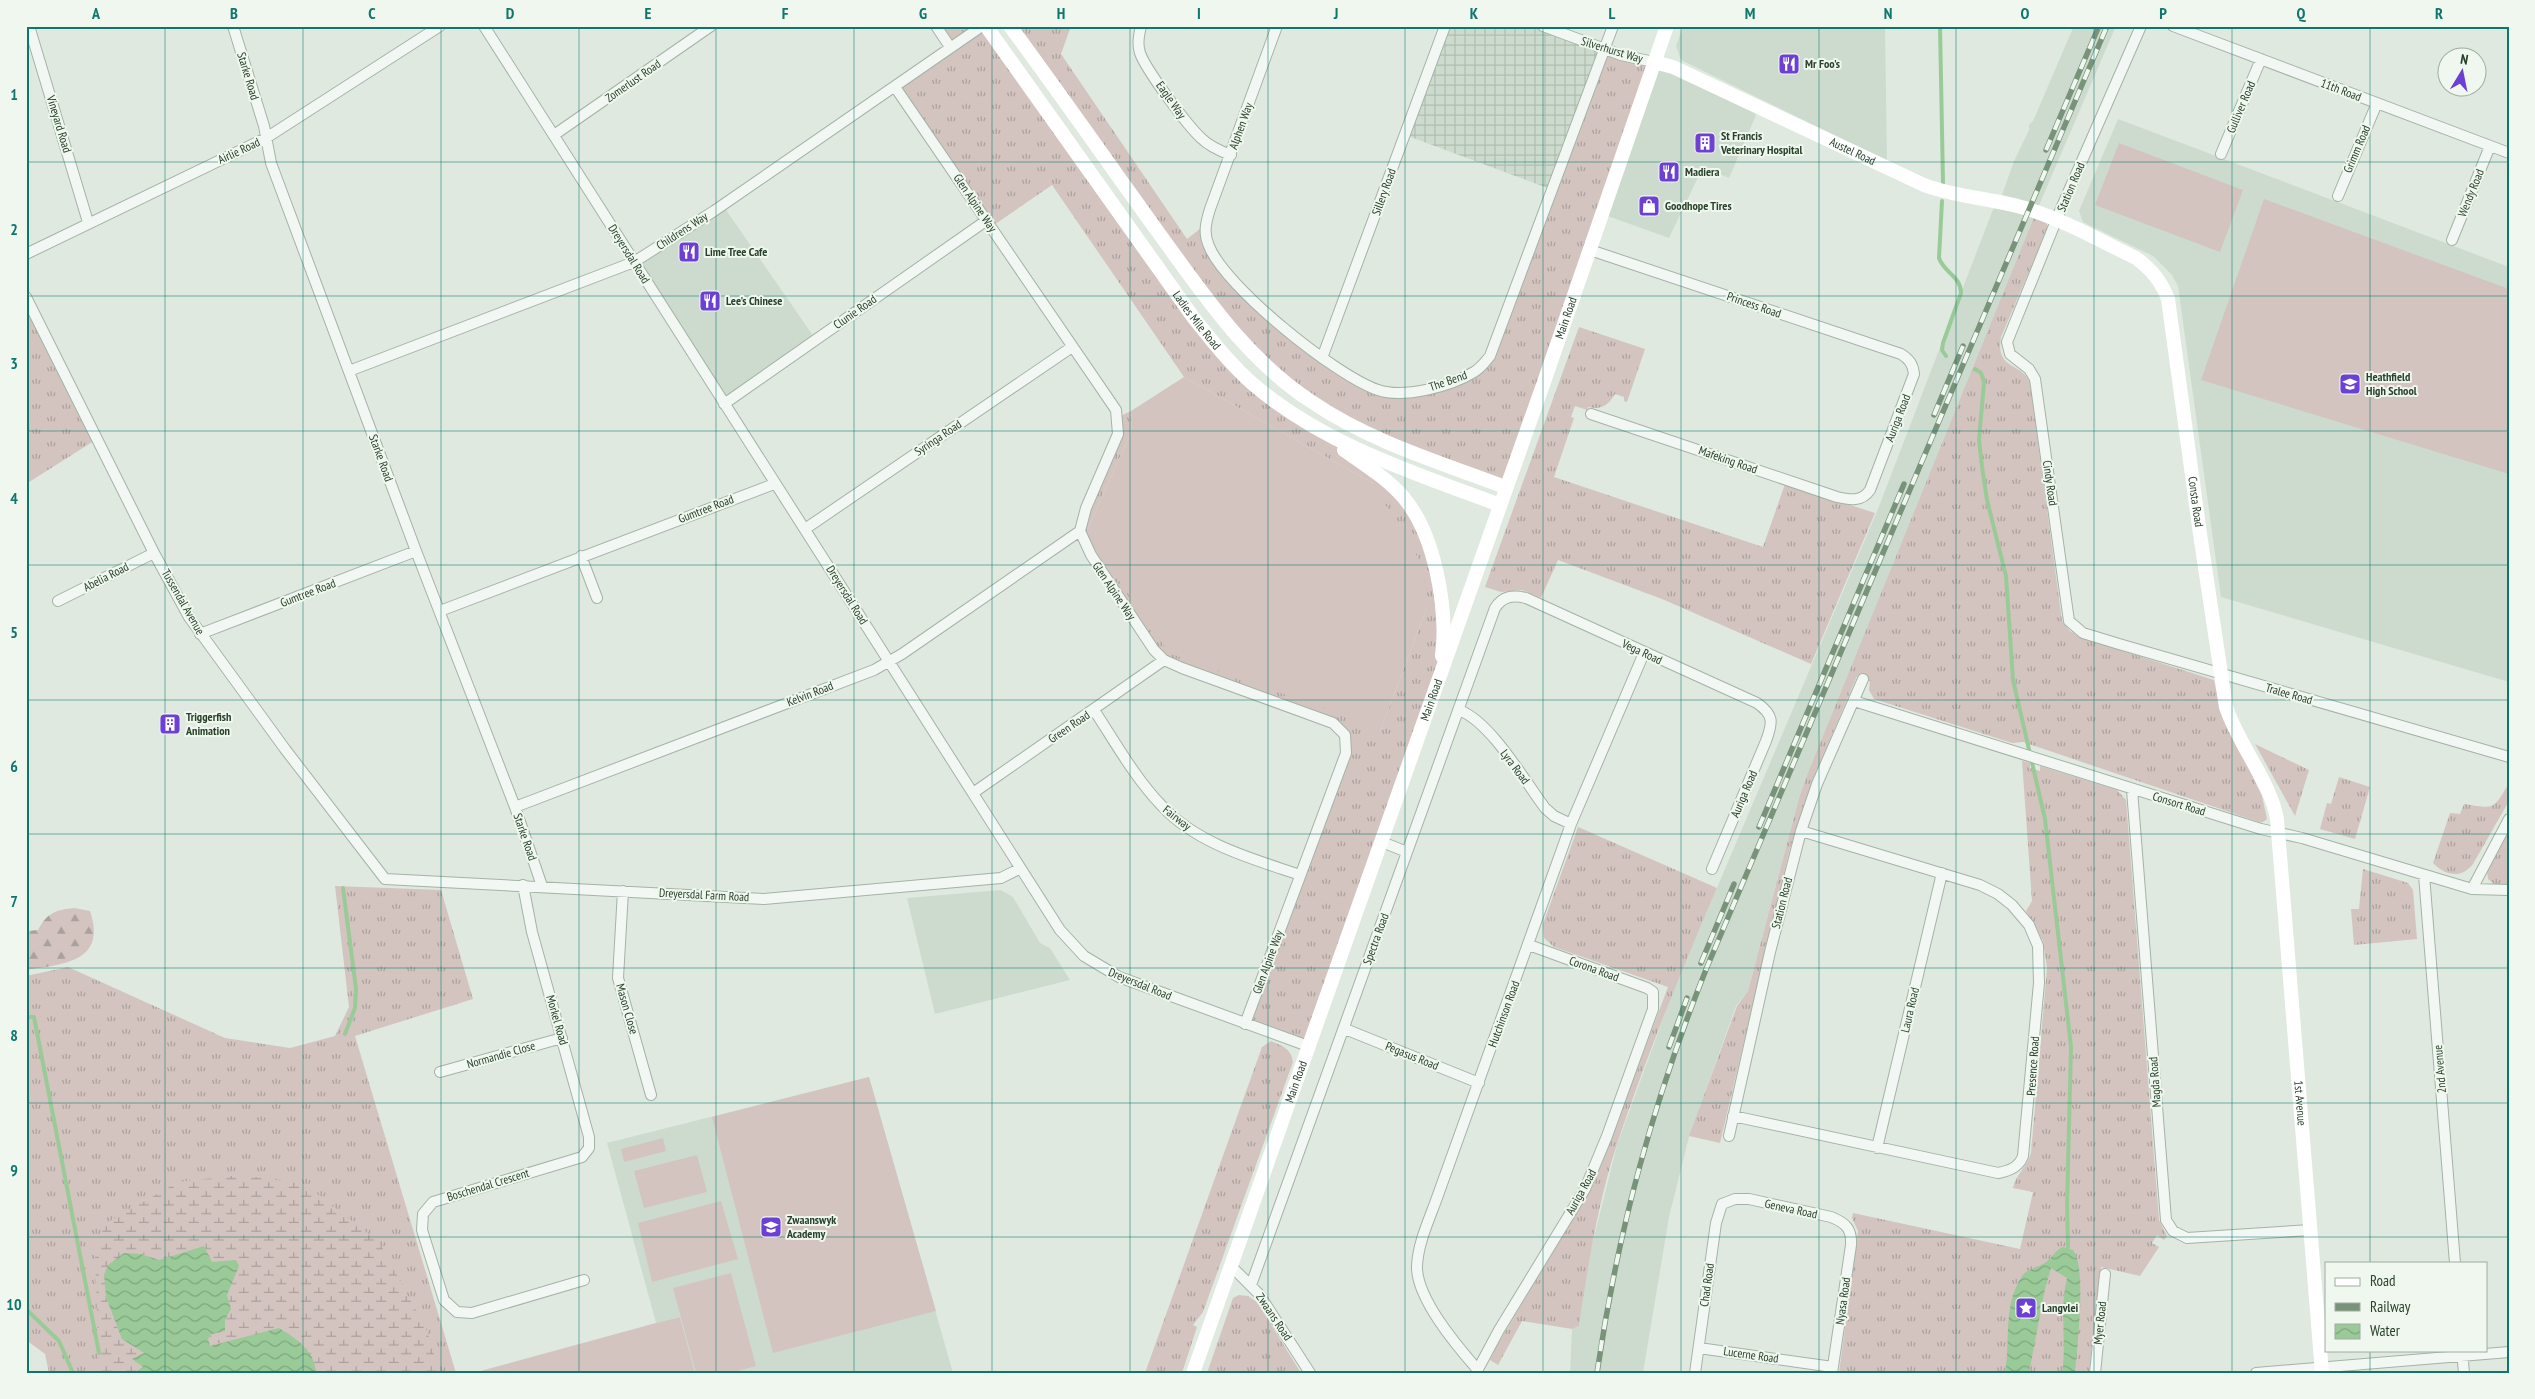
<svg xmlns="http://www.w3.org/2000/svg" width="2535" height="1399" font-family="'PT Sans Narrow',sans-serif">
	<defs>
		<pattern id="industrial-grid" width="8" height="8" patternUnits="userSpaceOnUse" patternTransform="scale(1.25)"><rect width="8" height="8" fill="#cddbce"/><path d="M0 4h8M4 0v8" fill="none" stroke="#b0bdb1"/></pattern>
		<pattern id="grass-tufts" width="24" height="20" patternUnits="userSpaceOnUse" patternTransform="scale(1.25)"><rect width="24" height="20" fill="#d3c4c0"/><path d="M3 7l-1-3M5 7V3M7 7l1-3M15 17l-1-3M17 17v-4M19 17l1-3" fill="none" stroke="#aba19c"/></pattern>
		<pattern id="forest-firs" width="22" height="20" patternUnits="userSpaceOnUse" patternTransform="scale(1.25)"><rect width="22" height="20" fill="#d3c4c0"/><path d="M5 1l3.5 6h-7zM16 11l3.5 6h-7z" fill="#aba19c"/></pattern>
		<pattern id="wetland-marsh" width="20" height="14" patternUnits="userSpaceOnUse" patternTransform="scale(1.25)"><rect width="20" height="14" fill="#d3c4c0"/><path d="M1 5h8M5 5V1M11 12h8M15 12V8" fill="none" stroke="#aba19c"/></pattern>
		<pattern id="water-waves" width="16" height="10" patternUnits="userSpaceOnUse" patternTransform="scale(1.25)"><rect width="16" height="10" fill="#9bca99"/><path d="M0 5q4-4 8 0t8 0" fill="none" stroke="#7ea67d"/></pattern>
	</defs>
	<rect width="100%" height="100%" fill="#dfe9e0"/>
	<path fill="#cddbce" d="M1683,26H1885L1887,161L1681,60L1676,46Z
		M2066,26H2116L2034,217L1799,798L1748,991L1736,1006L1689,1137L1669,1217L1643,1373H1570L1572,1329L1579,1326L1589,1257L1617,1145L1674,989L1878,509L1992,212L2002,195L2014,161L2029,130V125L2033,121L2073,28Z
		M1654,62L1759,108L1729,178L1703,167L1669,238L1602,214Z
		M2118,119L2509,267V682L2221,597L2178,286L2172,275L2153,256L2083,222L2079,211Z
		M724,207L814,337L726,398L640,263Z
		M1001,890L1013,897L1040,943L1050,948L1070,980L935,1014L907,898Z
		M869,1077L953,1373H695L680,1317L656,1323L607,1143Z"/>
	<path fill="url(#industrial-grid)" d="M1445,26H1543L1604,49L1553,190L1405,135Z"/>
	<path fill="url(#grass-tufts)" d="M936,26H986L1220,350L1302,421L1393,487L1431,555L1440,665L1308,1046L1245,1024L1346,753L1341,729L1164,660L1080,531L1115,444L1118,417L1131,411L1132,430L1086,533L1381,729L1427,607L1372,483L1184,377L1052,185L991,227L895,87L950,47Z
		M1010,26H1071L1061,54L1187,239L1205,225L1212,253L1285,330L1379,390L1426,389L1483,365L1604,49L1654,62L1505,487L1378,439L1258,360Z
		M2034,217L2046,222L2048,227L2001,337C1995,371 2023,362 2030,383L2062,621L2070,631L2079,637L2214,680L2220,709L2262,796L2267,819L2263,822H2259L2023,742L2012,743L1874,699L1869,690L1870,681L1857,676L1814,777L1790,848L1720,1143L1689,1136L1737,1006L1748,991L1799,798L1808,773Z
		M26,299L97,439L26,484Z
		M1579,327L1645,349L1627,402L1624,401V397L1615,394C1608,406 1601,410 1588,407L1587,410L1575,406L1571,417L1574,418L1554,477L1763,547L1785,484L1875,513L1811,664L1662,599L1558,560L1541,598L1522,590L1501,592L1485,587Z
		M2255,744L2309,770L2295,816Z
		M2022,761L2030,763V768L2040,771V766L2117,790L2126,800L2159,1220L2167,1236L2164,1240L2157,1235L2152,1243L2159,1247L2140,1276L2101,1267L2089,1373H1839L1858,1231L1852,1218L1853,1213L2020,1249L2033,1192L2013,1188C2016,1174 2027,1167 2031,1153L2047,968L2043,941L2026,911L2032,901Z
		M2339,777L2370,787L2355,839L2320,829L2327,803L2331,804Z
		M2509,783V801L2473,864C2461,879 2446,876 2433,863L2450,813L2460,814L2464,804C2495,809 2493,810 2509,783Z
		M1578,827L1717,888C1681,972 1646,1057 1617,1144C1598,1202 1588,1265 1579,1326L1572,1329L1522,1321L1498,1365L1490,1360L1496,1347L1594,1184L1668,987L1554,947L1544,938L1543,924Z
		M2509,831V884H2494L2488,879L2487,871Z
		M2363,869L2408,883L2413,890L2417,939L2354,945L2351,909H2359Z
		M335,886L441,890L473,999L355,1036L456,1373H49L45,1354L26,1340V976L68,967L225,1038L290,1048L335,1036L349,1007Z
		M1271,1041C1282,1046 1291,1048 1293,1062L1203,1312L1193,1325L1197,1327L1182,1373H1145L1262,1047Z
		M1239,1295L1248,1296L1257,1302L1301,1373H1207L1233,1298Z"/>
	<path fill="url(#forest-firs)" d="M74,908L90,911C107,962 64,964 26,970V931L38,930C47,913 55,910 74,908Z"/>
	<path fill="url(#wetland-marsh)" d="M240,1175L304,1184L379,1242L427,1331L440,1373H316V1365L231,1339L210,1346L208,1339L212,1334L225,1331V1320L231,1309L227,1295L232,1281L212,1263L203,1246L159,1260L142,1254L106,1297L122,1339L145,1353L144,1367L135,1373H99L95,1252L105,1224L178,1182Z"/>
	<path fill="#d3c4c0" d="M2119,143L2243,190L2220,252L2095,205Z
		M2264,199L2509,289V474L2201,380Z
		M1184,377L1372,483L1423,566L1427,607L1381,729L1169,653L1086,533L1132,430L1131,411Z
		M869,1077L936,1311L773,1353L712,1117Z
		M663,1138L666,1151L624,1162L621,1149Z
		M697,1155L707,1192L644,1208L634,1171Z
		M721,1201L738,1259L652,1282L638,1223Z
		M731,1273L756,1366L730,1373H696L673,1288Z
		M680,1317L695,1373H473L656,1323Z"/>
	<path fill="url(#water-waves)" d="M204,1246L212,1262L236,1260L239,1266L227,1295L231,1309L225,1320V1331L212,1334L208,1339L210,1346L279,1328C296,1338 315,1351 316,1373H135L143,1367L132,1359L144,1353L122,1339L106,1297L104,1275L108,1265L124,1253L141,1254L159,1260Z
		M2063,1247L2073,1250C2087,1266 2077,1349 2075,1373H2062C2067,1340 2059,1310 2067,1278L2051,1268L2045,1289L2029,1373H2005C2011,1341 2002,1304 2023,1275C2028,1268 2038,1268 2046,1262C2052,1258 2055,1250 2063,1247Z"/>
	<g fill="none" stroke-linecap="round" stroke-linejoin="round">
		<path stroke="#9bca99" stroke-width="4" d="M1940,26L1943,183
			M1942,201L1939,258C1944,273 1961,276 1961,293L1943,343L1942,350L1946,356
			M1975,369L1981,373L1984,382L1979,440L1982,467L1987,500L2006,576L2013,680L2045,819L2071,1047L2067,1205L2068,1247
			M343,888L356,989L355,1008L345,1034
			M26,1017H34L99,1353
			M26,1309L59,1341L73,1373"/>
		<g stroke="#a4b3a6" stroke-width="12">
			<path id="street" d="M29,26L88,222
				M233,26L264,126L271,163L416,551L515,807L542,886
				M484,26L1060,930L1084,956L1119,977L1308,1046
				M936,26L950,47
				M1141,26C1139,35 1137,44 1140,53C1146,70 1187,125 1201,138C1209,146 1220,151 1231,155
				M1277,26L1210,209C1206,222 1203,233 1209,246C1225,287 1336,376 1378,390C1404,399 1451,386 1474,372C1481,368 1485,362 1490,356L1613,26
				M1543,26L1621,55L1654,62
				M2141,26L2060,211L2007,342L2010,354L2029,369L2035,379L2069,621L2083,633L2119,644L2509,757
				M2173,26L2509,153
				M895,87L1116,410L1118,434L1086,508L1080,531L1091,555L1154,650L1164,660L1182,668L1333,723L1345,735L1346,753L1245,1024
				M554,135L711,26
				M2221,154L2261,59
				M2338,196L2377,103
				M2452,240L2490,146
				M1590,250L1901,354C1909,359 1913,364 1914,374L1870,490C1862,502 1850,500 1837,497L1591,414
				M26,254L266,138L440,26
				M26,297L154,553L189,617L285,749L385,879L764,899L1001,878L1019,869
				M1322,358L1445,26
				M349,371L634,262L714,211L982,26
				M724,404L987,220
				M805,529L1072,347
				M581,556L597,598
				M58,601L154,553
				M440,611L774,484
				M200,634L416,551
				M1854,701L2261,829L2302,838L2472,889L2509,890
				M1094,710C1115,742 1135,778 1162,806C1197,844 1253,859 1300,875
				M1459,710C1491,722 1524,780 1545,808L1554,816L1571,824
				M2132,790L2166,1220L2173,1231L2187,1238L2311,1230
				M973,793L1164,660
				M515,807L874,670L902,654L1080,531
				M1382,842L1407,852
				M2424,875L2455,1263
				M523,885L532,932L589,1137V1148L582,1157L433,1202L423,1214L422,1230L444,1300L457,1312L472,1313L584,1280
				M2472,889L2509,819
				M623,891L618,978L651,1095
				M1345,1029L1479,1083
				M440,1072L562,1038
				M1733,1116L1998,1173C2010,1171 2019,1167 2023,1156L2039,983L2038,946L2029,925L2012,905L1998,894L1980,885L1801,831
				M1729,1136L1770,952L1801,831L1817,784L1863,679
				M1877,1148L1942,873
				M1231,1266L1259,1294L1310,1373
				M1251,1285L1495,608C1503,596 1512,595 1526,598L1757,703C1774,715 1773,722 1766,741L1712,869
				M1699,1348L1833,1367
				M2462,1351L2464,1373
				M1477,1369C1457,1346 1416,1298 1417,1266C1418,1242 1430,1218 1438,1195L1571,824L1644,653
				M1476,1373L1499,1330L1585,1189L1607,1136L1653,1009V992L1647,988L1529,945
				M1695,1373L1716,1223L1722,1204L1735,1199H1749L1831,1217C1846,1223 1852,1229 1851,1245L1832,1373
				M2095,1373L2105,1274
				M2256,1373L2509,1352"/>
		</g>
		<use href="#street" stroke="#f2f7f3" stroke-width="10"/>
		<g stroke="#fff" stroke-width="14">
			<path id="s1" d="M986,26L1193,317C1212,341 1231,365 1254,385C1325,445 1414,473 1500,505"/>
			<path d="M1010,26C1060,94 1109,164 1158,232C1204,295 1246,359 1312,402C1371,442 1439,462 1505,487"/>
			<path id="s2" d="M1654,62L1673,67L1924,185C1958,198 1994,198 2028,209C2066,221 2101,241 2136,258C2152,270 2161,281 2168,299L2200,534L2226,707C2238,744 2271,783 2277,819L2322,1373"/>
			<path d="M1344,450C1364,464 1388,479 1404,498C1435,535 1448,609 1442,656"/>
			<path id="s3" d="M1193,1373L1544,382L1667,26"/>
		</g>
		<g stroke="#78937a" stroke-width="5.5">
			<path id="rail" d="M2046,150L2099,26
				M1934,415L1963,346
				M1759,827L1904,484
				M1701,963L1734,884
				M1669,1047L1687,998
				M1597,1373C1618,1229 1653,1102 1707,967L2107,26"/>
		</g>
		<use href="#rail" stroke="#eff7ef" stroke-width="4" stroke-dasharray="11" stroke-linecap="butt"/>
	</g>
	<path fill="none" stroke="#0f766e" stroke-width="1" stroke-opacity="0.55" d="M165,26V1373M303,26V1373M441,26V1373M579,26V1373M716,26V1373M854,26V1373M992,26V1373M1130,26V1373M1268,26V1373M1405,26V1373M1543,26V1373M1681,26V1373M1819,26V1373M1956,26V1373M2094,26V1373M2232,26V1373M2370,26V1263M26,162H2509M26,296H2509M26,431H2509M26,565H2509M26,700H2509M26,834H2509M26,968H2509M26,1103H2509M26,1237H2509M2370,1350V1373"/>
	<defs>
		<g id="restaurant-square" transform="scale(1.125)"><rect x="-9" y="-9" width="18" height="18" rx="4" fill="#6c40d3" stroke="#eff7ef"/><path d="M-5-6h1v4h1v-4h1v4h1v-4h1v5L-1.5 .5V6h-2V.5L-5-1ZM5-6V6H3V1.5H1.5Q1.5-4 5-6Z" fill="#fff"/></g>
		<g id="building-square" transform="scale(1.125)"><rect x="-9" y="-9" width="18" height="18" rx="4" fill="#6c40d3" stroke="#eff7ef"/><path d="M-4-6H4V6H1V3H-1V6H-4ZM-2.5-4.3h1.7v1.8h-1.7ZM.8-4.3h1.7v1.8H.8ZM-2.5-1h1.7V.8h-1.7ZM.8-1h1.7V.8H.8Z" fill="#fff"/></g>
		<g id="shop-square" transform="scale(1.125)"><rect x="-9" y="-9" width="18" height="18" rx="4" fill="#6c40d3" stroke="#eff7ef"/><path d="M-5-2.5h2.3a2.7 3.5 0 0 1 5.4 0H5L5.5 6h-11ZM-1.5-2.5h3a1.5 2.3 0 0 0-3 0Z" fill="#fff"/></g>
		<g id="school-square" transform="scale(1.125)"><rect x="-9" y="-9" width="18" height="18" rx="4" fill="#6c40d3" stroke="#eff7ef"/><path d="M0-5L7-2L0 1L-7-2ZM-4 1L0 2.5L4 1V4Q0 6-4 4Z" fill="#fff"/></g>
		<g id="sight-square" transform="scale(1.125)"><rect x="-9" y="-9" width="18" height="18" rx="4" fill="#6c40d3" stroke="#eff7ef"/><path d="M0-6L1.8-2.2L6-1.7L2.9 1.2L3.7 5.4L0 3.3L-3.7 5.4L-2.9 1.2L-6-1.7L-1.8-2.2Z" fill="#fff"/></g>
	</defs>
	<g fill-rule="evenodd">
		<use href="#restaurant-square" x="1789" y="64"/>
		<use href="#building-square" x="1705" y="143"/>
		<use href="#restaurant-square" x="1669" y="172"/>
		<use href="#shop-square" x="1649" y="206"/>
		<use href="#restaurant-square" x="689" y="252"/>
		<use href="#restaurant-square" x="710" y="301"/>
		<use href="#school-square" x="2350" y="384"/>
		<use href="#building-square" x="170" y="724"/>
		<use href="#school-square" x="771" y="1227"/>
		<use href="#sight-square" x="2026" y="1308"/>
	</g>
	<g text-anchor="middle" stroke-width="4" stroke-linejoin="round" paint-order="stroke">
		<g font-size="12" fill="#28412a" stroke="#eff7ef">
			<text transform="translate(1612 50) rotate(17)" y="4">Silverhurst Way</text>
			<text transform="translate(248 76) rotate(73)" y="4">Starke Road</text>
			<text transform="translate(633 81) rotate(-35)" y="4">Zomerlust Road</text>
			<text transform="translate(2341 90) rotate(21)" y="4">11th Road</text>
			<text transform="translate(1171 100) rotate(55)" y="4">Eagle Way</text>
			<text transform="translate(2241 107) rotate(-67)" y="4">Gulliver Road</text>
			<text transform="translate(59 124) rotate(73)" y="4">Vineyard Road</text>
			<text transform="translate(1241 126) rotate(-70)" y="4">Alphen Way</text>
			<text transform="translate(2357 149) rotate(-67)" y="4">Grimm Road</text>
			<text transform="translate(239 151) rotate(-25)" y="4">Airlie Road</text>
			<text dy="4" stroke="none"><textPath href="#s2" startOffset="218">Austel Road</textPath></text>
			<text transform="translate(2071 187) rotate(-67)" y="4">Station Road</text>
			<text transform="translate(1384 192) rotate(-70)" y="4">Sillery Road</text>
			<text transform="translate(2471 193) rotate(-68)" y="4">Wendy Road</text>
			<text transform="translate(975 203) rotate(56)" y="4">Glen Alpine Way</text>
			<text transform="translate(682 231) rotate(-33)" y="4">Childrens Way</text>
			<text transform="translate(629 254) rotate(58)" y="4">Dreyersdal Road</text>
			<text transform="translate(1754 305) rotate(19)" y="4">Princess Road</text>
			<text transform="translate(855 312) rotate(-35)" y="4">Clunie Road</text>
			<text dy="4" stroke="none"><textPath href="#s3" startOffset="1119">Main Road</textPath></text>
			<text dy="4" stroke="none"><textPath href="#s1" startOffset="362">Ladies Mile Road</textPath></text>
			<text transform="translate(1448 381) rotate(-19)" y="4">The Bend</text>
			<text transform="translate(1898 418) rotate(-69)" y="4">Auriga Road</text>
			<text transform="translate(938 438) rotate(-34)" y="4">Syringa Road</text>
			<text transform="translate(381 458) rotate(70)" y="4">Starke Road</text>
			<text transform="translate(1728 460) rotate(19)" y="4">Mafeking Road</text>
			<text transform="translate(2050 483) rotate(82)" y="4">Cindy Road</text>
			<text dy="4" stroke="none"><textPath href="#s2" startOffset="780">Consta Road</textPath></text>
			<text transform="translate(706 509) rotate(-21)" y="4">Gumtree Road</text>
			<text transform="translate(106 577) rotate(-27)" y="4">Abelia Road</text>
			<text transform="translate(1114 591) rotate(56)" y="4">Glen Alpine Way</text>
			<text transform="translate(308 593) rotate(-21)" y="4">Gumtree Road</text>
			<text transform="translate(847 595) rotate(58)" y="4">Dreyersdal Road</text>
			<text transform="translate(183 602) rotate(60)" y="4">Tussendal Avenue</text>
			<text transform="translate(1642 652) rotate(25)" y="4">Vega Road</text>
			<text transform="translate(810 694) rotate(-21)" y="4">Kelvin Road</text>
			<text transform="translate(2289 694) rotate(16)" y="4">Tralee Road</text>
			<text dy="4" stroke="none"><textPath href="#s3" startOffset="714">Main Road</textPath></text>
			<text transform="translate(1069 727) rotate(-34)" y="4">Green Road</text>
			<text transform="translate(1515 767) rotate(53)" y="4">Lyra Road</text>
			<text transform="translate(1744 794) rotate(-67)" y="4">Auriga Road</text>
			<text transform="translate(2179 804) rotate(17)" y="4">Consort Road</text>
			<text transform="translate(1177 818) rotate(38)" y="4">Fairway</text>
			<text transform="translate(525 837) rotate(71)" y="4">Starke Road</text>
			<text transform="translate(704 895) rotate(3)" y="4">Dreyersdal Farm Road</text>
			<text transform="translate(1782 903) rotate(-76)" y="4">Station Road</text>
			<text transform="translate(1376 939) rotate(-70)" y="4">Spectra Road</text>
			<text transform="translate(1268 962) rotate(-70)" y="4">Glen Alpine Way</text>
			<text transform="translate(1594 969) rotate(20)" y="4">Corona Road</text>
			<text transform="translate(1140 984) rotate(22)" y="4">Dreyersdal Road</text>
			<text transform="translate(627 1009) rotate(74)" y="4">Mason Close</text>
			<text transform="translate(1910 1010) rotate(-77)" y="4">Laura Road</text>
			<text transform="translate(1504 1014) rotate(-70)" y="4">Hutchinson Road</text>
			<text transform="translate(557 1020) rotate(74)" y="4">Morkel Road</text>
			<text transform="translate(501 1055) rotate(-16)" y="4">Normandie Close</text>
			<text transform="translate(1412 1056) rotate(22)" y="4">Pegasus Road</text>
			<text transform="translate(2033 1066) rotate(-86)" y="4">Presence Road</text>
			<text transform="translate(2440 1069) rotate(-95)" y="4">2nd Avenue</text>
			<text dy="4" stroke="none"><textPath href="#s3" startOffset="309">Main Road</textPath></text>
			<text transform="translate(2155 1082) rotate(-94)" y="4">Magda Road</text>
			<text dy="4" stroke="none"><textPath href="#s2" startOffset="1396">1st Avenue</textPath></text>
			<text transform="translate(488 1185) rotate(-17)" y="4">Boschendal Crescent</text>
			<text transform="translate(1581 1192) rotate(-61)" y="4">Auriga Road</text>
			<text transform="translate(1791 1209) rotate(12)" y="4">Geneva Road</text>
			<text transform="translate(1707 1285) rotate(-82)" y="4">Chad Road</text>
			<text transform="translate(1843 1301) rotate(-82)" y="4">Nyasa Road</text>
			<text transform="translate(1274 1317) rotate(56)" y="4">Zwaans Road</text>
			<text transform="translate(2100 1323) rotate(-84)" y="4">Myer Road</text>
			<text transform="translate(1751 1355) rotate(8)" y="4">Lucerne Road</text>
		</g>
		<g font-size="12" font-weight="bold" fill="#28412a" stroke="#eff7ef" text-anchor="start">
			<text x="1805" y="68">Mr Foo's</text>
			<text x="1721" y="140">St Francis<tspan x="1721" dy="14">Veterinary Hospital</tspan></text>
			<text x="1685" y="176">Madiera</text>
			<text x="1665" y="210">Goodhope Tires</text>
			<text x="705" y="256">Lime Tree Cafe</text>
			<text x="726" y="305">Lee's Chinese</text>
			<text x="2366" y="381">Heathfield<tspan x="2366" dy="14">High School</tspan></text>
			<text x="186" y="721">Triggerfish<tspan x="186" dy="14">Animation</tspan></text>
			<text x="787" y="1224">Zwaanswyk<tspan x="787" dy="14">Academy</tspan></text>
			<text x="2042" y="1312">Langvlei</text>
		</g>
	</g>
	<rect width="2535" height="1399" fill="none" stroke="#eff7ef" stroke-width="55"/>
	<rect x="2325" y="1262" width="162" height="90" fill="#eff7ef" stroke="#9faea0"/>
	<rect x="2335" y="1278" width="25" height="8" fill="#ffffff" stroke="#9faea0"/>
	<text x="2370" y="1286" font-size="15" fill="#28412a">Road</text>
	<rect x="2335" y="1303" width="25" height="8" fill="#78937a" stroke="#9faea0"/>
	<text x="2370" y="1312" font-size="15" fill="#28412a">Railway</text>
	<rect x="2335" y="1324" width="25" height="15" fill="url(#water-waves)" stroke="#9faea0"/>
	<text x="2370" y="1336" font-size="15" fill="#28412a">Water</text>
	<g transform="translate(2462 72) rotate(10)"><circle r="24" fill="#eff7ef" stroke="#9faea0"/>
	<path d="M0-4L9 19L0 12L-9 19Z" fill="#6c40d3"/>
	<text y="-8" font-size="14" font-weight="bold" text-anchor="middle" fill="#28412a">N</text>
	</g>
	<rect x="28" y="28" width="2480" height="1344" fill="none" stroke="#0f766e" stroke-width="2"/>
	<g font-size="16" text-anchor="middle" font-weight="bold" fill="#0f766e">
		<text x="96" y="19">A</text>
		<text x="234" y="19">B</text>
		<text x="372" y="19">C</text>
		<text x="510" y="19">D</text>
		<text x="648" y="19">E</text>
		<text x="785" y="19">F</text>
		<text x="923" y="19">G</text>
		<text x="1061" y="19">H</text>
		<text x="1199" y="19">I</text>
		<text x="1336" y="19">J</text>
		<text x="1474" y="19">K</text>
		<text x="1612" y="19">L</text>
		<text x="1750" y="19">M</text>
		<text x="1888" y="19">N</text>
		<text x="2025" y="19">O</text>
		<text x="2163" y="19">P</text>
		<text x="2301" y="19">Q</text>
		<text x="2439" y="19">R</text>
		<text x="14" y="100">1</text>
		<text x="14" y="235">2</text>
		<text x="14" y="369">3</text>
		<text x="14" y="504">4</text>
		<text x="14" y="638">5</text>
		<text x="14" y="772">6</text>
		<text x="14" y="907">7</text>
		<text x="14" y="1041">8</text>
		<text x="14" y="1176">9</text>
		<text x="14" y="1310">10</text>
	</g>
</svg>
